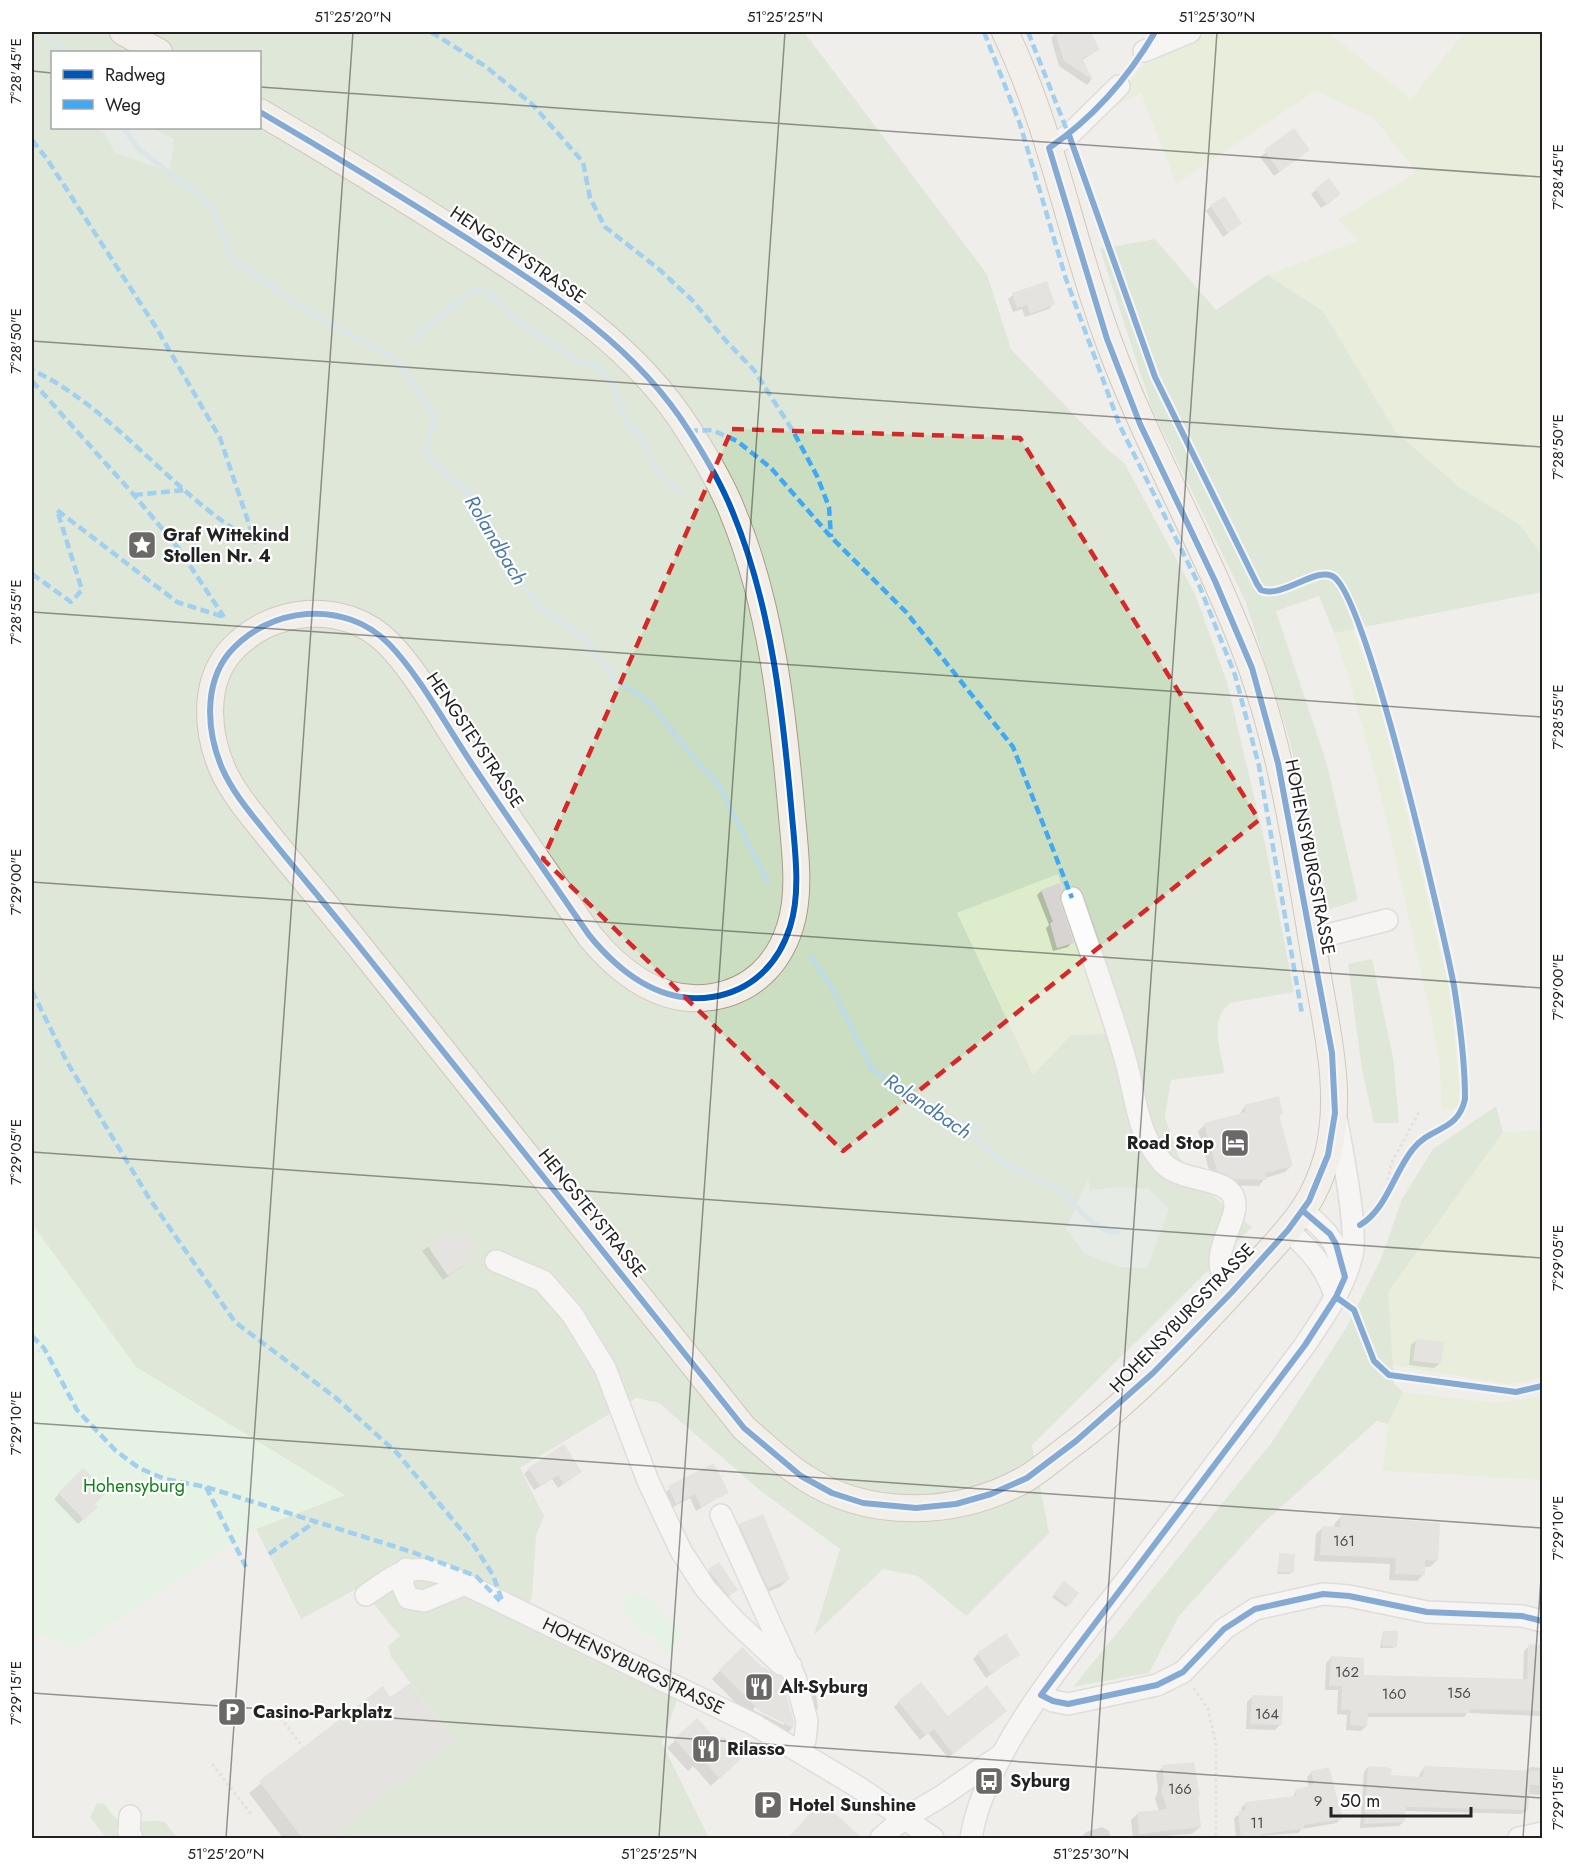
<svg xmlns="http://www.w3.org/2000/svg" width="1574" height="1870" font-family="Jost,sans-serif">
	<rect width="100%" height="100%" fill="#f0eeeb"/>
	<path fill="#ddeccb" d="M1211,32L1267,35L1277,32H1328L1411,99L1464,32H1542V555L1520,525L1459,487L1395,431L1323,311L1267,275L1358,241L1338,220L1416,172L1374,118L1315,91L1176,184L1141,93L1109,109L1146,61Z
		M1353,629L1378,697L1449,987L1460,1090L1458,1108L1442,1109L1439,1058L1433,1026C1403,894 1377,761 1334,633Z
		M1058,873L1108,1034L1071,1035L1033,1075L957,913Z
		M1542,1130V1378L1507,1384L1392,1365L1388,1292L1503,1132Z
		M1403,1392L1496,1403L1542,1397V1480L1383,1471L1388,1424Z"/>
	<path fill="#cbdec1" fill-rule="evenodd" d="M32,32H804L987,274L1011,349L1106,448L1125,464L1195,594L1227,682L1265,843L1294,992L1230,1003C1209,1020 1220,1049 1225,1073L1171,1080L1165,1117L1179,1157L1204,1189L1252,1227L1032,1445L1049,1533L966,1616L918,1576L883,1569L814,1635L840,1549L762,1492L659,1403L636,1398L520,1468L544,1516L536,1536L532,1597L518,1622L681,1689L662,1743L709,1838H328L454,1741L391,1657L388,1646L400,1636L360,1587L301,1619L256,1529L345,1495L136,1367L32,1224ZM52,52H260V128H52ZM1058,874L1107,1034L1071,1035L1033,1075L957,913Z
		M1155,239L1216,310L1267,275L1323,311L1395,431L1459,487L1520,525L1542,555V592L1334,633L1319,596L1276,611L1327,764L1358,900L1328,910L1289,738L1245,600L1153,412L1100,249Z
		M1372,959L1393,1057L1399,1123H1374L1362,1070L1348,964Z
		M1496,1106L1503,1132L1388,1292L1394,1384L1403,1392L1388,1424L1377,1421L1261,1525L1179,1616L1149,1673L1073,1687L1272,1442L1346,1328L1381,1259L1402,1199L1433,1149Z
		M97,1803L105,1804C123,1836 137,1817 165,1822L177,1838H106L90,1817Z"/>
	<path fill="#d9e6de" d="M97,128H152L174,139L170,172L115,153L105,134Z
		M1088,1178L1090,1190L1119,1187L1149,1189L1169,1209L1147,1268L1120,1267L1085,1254L1066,1229Z"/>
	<path fill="#daf5da" d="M32,1224L136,1367L345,1495L256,1529L74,1649L45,1635L32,1639Z
		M637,1593L651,1599L684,1635L666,1656L654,1636L642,1634L623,1610L627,1594Z"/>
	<path fill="#0003" fill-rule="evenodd" d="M1058,32H1090L1098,50L1082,60L1091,80L1087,85L1059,66L1051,38Z
		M1293,131L1308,150L1274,176L1260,157Z
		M1316,190L1334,199L1321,208L1311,194Z
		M1211,206L1240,224L1223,237L1206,211Z
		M1013,295L1053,304L1049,309L1025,317L1022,309L1013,312L1008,299Z
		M1041,891L1058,902L1072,942L1068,947L1053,951L1046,928L1049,925L1037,895Z
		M1245,1106L1282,1114L1278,1117L1292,1165L1285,1172L1265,1178L1259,1186L1227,1185L1211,1177L1198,1131L1205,1125L1239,1115Z
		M451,1230L466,1264L443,1280L422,1251Z
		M1417,1340L1440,1363L1434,1368L1409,1365L1411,1345Z
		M713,1465L727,1492L696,1511L690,1498L671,1508L663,1493Z
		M529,1469L580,1472L558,1488L552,1479L534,1490L524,1474Z
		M83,1470L96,1507L78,1524L54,1499Z
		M1341,1517L1437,1560L1430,1567H1424L1423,1575L1417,1581L1389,1580L1390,1564L1314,1561L1316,1534L1322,1528L1334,1529L1335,1523Z
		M740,1525L788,1579L780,1587L760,1595L732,1534Z
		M1280,1555L1292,1572L1290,1574H1277Z
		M719,1564L736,1590L724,1600L704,1576Z
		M1062,1585L1077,1594L1066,1607L1052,1597Z
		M1383,1632L1396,1646L1393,1648H1380Z
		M1529,1646L1540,1679H1542V1716L1467,1713L1464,1717H1366V1726L1361,1731L1346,1730L1347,1715L1337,1714L1338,1690H1325L1326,1663L1331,1658L1362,1676L1523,1680L1524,1651Z
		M742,1649L793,1722L792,1728L784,1736L753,1720L712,1679ZM755,1707L784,1722V1725L753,1710Z
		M978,1654L1018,1655L986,1678L973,1659Z
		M382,1688L390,1699L452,1741L329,1838H283L249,1793Z
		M814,1695H816L818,1708L816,1711L811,1697Z
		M1252,1697L1280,1725L1275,1730L1246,1729L1247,1702Z
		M899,1702L947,1718L1000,1716L948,1758L928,1733L920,1740L894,1707Z
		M697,1720L733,1765L711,1786L693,1766L688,1771L667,1748Z
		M1163,1767L1197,1798L1200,1827L1192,1834L1133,1838L1131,1820L1138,1813L1159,1811L1155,1799L1158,1790L1156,1774Z
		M1368,1767L1390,1776L1419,1778L1420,1773L1424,1768L1526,1772L1531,1767L1542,1768V1795L1528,1794L1527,1810L1522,1814L1404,1811V1821L1399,1826L1360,1828L1364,1772Z
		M1312,1772L1341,1818L1337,1823L1302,1829L1298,1833L1236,1838L1234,1818L1242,1812L1241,1808L1246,1803L1292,1798L1296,1791L1309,1787L1307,1777Z
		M1102,1827L1109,1831L1111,1838H1081L1086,1832Z"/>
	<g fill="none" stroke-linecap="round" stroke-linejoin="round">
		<path stroke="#bfdbe3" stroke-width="5" d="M43,32L68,52
			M123,128L139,149L212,206L231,258L311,314L391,356L405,371L435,418L426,449L430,459L449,478L475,497L498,551L540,608L585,639L615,680L648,701L697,762L718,784L768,882
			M409,342L467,294L474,291L488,292L517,320L576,361L596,366L612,384L626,422L639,434L659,475L684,494
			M811,956L833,990L872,1069L931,1110L959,1123L1003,1163L1063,1192L1085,1216L1103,1229L1118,1233
			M961,1123L982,1128"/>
	</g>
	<path fill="#d7d4d2" d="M1055,32H1091L1100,50L1082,58L1093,80L1064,61Z
		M1294,128L1310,150L1280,172L1264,150Z
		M1329,178L1341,194L1327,205L1315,189Z
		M1225,196L1242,224L1228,233L1210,205Z
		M1047,281L1055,304L1030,314L1027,305L1017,308L1012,293Z
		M1060,883L1062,890L1060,902L1074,943L1057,948L1050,923L1053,922L1041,890Z
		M1279,1096L1283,1114L1279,1115L1293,1166L1265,1173L1267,1180L1235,1179L1217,1171L1204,1123L1246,1112L1244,1105Z
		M451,1227L458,1238L465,1233L474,1246L467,1251L473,1259L448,1276L427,1245Z
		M1416,1339L1444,1342L1441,1364L1413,1361Z
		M564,1444L582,1472L564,1484L558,1475L540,1486L528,1468Z
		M714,1463L729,1493L701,1507L695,1494L676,1504L668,1486Z
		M83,1468L107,1492L95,1504L98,1507L84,1520L58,1493Z
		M763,1514L790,1579L768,1588L739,1524Z
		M1341,1515L1440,1523L1438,1561L1425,1560V1575L1395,1574L1396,1558L1320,1555L1322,1526L1340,1527Z
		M1279,1553L1295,1554L1294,1573L1278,1572Z
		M719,1562L738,1590L729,1596L708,1569Z
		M1064,1581L1079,1593L1069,1606L1053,1594Z
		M1383,1631H1398L1397,1647L1382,1646Z
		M1006,1633L1020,1655L991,1674L977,1653Z
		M1528,1644L1542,1645V1711L1470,1709V1713H1368L1367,1726L1350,1725L1351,1710H1341L1342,1686H1329L1331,1656L1364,1658V1675L1527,1679Z
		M742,1647L761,1666L781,1677L794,1722L793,1728L761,1712L719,1670Z
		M921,1682L948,1716L987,1685L1007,1711L953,1754L934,1729L926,1736L898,1701Z
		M410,1683L454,1741L328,1839H303L259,1781L383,1686L390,1697Z
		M1252,1695L1283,1696L1282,1725L1250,1724Z
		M697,1718L718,1741L723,1736L743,1757L720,1779L702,1759L697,1764L674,1739Z
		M1194,1762L1200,1796L1198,1797L1201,1827L1139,1834L1137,1812L1167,1809L1161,1791L1164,1782L1162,1765Z
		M1368,1766L1385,1767L1392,1769L1391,1775L1423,1777L1424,1766L1539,1771V1785H1530L1528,1810L1406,1807L1405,1822L1364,1824Z
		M1329,1767L1343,1819L1304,1825V1829L1261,1834V1839H1241L1238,1811L1246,1810L1245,1802L1296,1796L1295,1790L1314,1784L1311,1771Z
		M824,1803L863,1839H787L812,1811L814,1813Z"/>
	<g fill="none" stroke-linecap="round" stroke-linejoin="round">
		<g stroke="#c9c8c7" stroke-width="24">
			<g id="minor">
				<path d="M1144,51L1190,32"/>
				<path d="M1049,148L1069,135L1119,86"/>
				<path d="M1072,898C1090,952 1111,1007 1126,1062C1136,1097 1137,1135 1163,1163C1181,1182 1221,1177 1232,1194C1247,1219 1199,1252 1232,1292"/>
				<path d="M1312,939L1387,920"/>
				<path d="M1303,1211C1332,1236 1335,1239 1345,1276"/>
				<path d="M1288,1230C1313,1253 1324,1265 1336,1297"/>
				<path d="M496,1261L543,1281L572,1314L605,1368L648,1481L681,1551L705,1588L734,1620L781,1664L791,1666"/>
				<path d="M721,1515L796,1680L807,1721L805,1740L800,1752"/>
				<path d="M406,1569L402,1584L408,1598L424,1601L465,1584"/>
				<path id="s1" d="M366,1595C397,1575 405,1562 444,1574L753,1724L858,1787L933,1838"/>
				<path d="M1041,1695L1053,1701L1068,1704L1157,1685L1183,1672L1224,1629L1255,1609L1323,1594L1349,1596L1427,1612L1522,1616L1542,1621"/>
				<path d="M130,1816L129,1832L132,1838"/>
				<path d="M881,1838L903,1819L942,1796L1001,1755"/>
				<path d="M971,1838C985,1749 1080,1641 1135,1569C1192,1495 1249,1420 1305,1345C1324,1316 1344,1289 1352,1255C1358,1229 1342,1151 1337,1122"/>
				<path d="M1519,1838L1542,1833"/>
			</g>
		</g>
		<g stroke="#a79c86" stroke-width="28">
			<path id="major" d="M123,32L159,52
				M260,112C330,153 399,195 468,239C550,292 636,346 689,431C705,456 722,485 733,513C772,608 783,714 792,816C795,851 801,893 790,927C778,965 751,991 712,997C661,1005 619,972 589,935C549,877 509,820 470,761C446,725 419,675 389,644C344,598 268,607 229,653C203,685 207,733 222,768C232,791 248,810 264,830C295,869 328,907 359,946C487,1107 616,1267 744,1428C763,1444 783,1464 804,1477C870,1520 959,1517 1027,1478C1040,1470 1053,1459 1066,1449C1136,1398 1197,1331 1255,1267C1272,1247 1291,1229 1305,1207C1315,1192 1323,1172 1328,1154C1343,1093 1327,1031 1317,971C1300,871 1285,761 1251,666C1211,556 1151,455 1110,345C1071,242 1053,131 1005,32"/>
		</g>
		<path stroke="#dccecd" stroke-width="3" stroke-dasharray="3 3" stroke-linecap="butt" d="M1385,1198L1391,1164L1419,1112
			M32,1354L44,1348
			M1194,1688L1208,1709L1216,1744V1838
			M277,1713L303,1747
			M212,1764L251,1814"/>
		<use href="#minor" stroke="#fdfcfc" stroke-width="21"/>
		<use href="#major" stroke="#f3ede7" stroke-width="26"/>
		<path stroke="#3fa9f5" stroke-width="4.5" stroke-dasharray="9 4.5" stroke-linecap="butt" d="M431,32L485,66L532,104L583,162L590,198L605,227L660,270L692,300L727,342L754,370L793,431L817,476L829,507L831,537
			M984,32L1020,124L1066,279L1120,426L1199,585L1235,675L1259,766L1302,1014
			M1028,32L1070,138
			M32,140L47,159L157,329L220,438L255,542C175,498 113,407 32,370
			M32,381L134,495L179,549L224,617
			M689,431L712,430L737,441L771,468L831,537L906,612L1013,747L1072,898
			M134,495L185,490
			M32,574L71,602L82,590L57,510L177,602L224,617
			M32,991L67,1062L149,1198L235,1322L336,1398L397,1453L473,1544L493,1575L503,1603
			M32,1336L44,1348L77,1410L116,1451L139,1468L165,1479L206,1487L412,1552L476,1576L500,1601
			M206,1487L246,1567
			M269,1554L315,1522"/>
		<g stroke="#fff" stroke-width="10">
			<path id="cycleway" d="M260,112C330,153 399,195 468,239C550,292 636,346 689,431C705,456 722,485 733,513C772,608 783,714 792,816C795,851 801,893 790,927C778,965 751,991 712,997C661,1005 619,972 589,935C549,877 509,820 470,761C446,725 419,675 389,644C344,598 268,607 229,653C203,685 207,733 222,768C232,791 248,810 264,830C295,869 328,907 359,946C487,1107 616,1267 744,1428L801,1476L832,1493L863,1503L916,1508L956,1504L991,1494L1027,1478L1076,1441L1153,1373L1232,1292L1288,1230L1309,1201L1328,1155L1335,1113L1332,1053L1278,763L1252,668L1215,581L1140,424L1107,339L1049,148C1093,118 1128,78 1155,32
				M1069,135L1155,377L1257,584L1261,590C1283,599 1317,565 1334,577C1368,602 1443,929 1454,986C1460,1023 1465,1062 1465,1099C1458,1132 1431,1126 1413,1149C1394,1172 1387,1209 1360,1225
				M1303,1211L1330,1234L1336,1244L1345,1277L1336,1297L1305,1345L1041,1695L1053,1701L1068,1704L1157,1685L1183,1672L1224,1629L1255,1609L1323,1594L1349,1596L1427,1612L1522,1616L1542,1621
				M1336,1297L1354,1310L1374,1361L1389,1375L1516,1392L1542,1386"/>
		</g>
		<use href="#cycleway" stroke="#0057b8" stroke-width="6"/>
	</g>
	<path d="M0 0H1574V1870H0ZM732,429L1020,438L1259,820L843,1151L543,859Z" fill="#f0eeeb" fill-opacity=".55" fill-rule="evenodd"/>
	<path fill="none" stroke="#d62828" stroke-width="4.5" stroke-dasharray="12 8" stroke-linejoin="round" d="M732,429L1020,438L1259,820L843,1151L543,859Z"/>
	<path fill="none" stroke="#222" stroke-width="1.5" stroke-opacity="0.45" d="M32,71L52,73M260,87L1542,177M32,341L1542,447M32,612L1542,717M32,882L1542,988M32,1152L1542,1258M32,1423L1542,1528M32,1693L1542,1798M226,1838L353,32M659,1838L785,32M1091,1838L1217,32M1523,1838L1542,1564"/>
	<defs>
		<g id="sight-square" transform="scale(1.5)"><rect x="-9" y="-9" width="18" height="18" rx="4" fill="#6a6968" stroke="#fff"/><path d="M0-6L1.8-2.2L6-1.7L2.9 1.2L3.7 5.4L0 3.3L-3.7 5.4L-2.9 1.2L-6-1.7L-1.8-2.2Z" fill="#fff"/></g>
		<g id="hotel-square" transform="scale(1.5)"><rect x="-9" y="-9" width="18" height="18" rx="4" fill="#6a6968" stroke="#fff"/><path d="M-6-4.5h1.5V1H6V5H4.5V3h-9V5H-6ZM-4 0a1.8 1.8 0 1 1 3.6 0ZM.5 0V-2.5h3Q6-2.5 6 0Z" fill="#fff"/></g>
		<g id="restaurant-square" transform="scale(1.5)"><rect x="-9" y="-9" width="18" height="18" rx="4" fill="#6a6968" stroke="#fff"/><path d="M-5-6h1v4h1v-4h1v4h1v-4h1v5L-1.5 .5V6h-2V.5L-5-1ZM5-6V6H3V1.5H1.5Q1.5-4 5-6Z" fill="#fff"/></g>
		<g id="parking-square" transform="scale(1.5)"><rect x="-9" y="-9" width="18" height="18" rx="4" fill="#6a6968" stroke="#fff"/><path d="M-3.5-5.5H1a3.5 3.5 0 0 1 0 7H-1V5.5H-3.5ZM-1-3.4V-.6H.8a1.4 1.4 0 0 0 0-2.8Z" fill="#fff"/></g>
		<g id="bus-square" transform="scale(1.5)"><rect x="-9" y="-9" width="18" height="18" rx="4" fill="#6a6968" stroke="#fff"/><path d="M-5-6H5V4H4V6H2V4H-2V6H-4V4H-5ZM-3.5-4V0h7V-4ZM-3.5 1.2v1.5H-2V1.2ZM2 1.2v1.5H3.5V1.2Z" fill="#fff"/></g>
	</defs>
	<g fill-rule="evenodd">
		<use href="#sight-square" x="142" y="545"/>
		<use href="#hotel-square" x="1235" y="1143"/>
		<use href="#restaurant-square" x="759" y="1687"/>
		<use href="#parking-square" x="232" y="1712"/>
		<use href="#restaurant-square" x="706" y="1749"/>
		<use href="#bus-square" x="989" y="1781"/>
		<use href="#parking-square" x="768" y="1805"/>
	</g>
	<g text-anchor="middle" stroke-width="4.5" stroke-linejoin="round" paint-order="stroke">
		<g font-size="15" fill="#4f4e4e">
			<text x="1344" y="1546">161</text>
			<text x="1347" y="1677">162</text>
			<text x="1459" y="1698">156</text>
			<text x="1394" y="1699">160</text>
			<text x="1267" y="1719">164</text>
			<text x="1180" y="1794">166</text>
			<text x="1318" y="1806">9</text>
			<text x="1257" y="1828">11</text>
		</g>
		<g font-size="18" fill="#222" stroke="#fff">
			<text transform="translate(518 255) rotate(34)" y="6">HENGSTEYSTRASSE</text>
			<text transform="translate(475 740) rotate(56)" y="6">HENGSTEYSTRASSE</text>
			<text transform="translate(1310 857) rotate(79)" y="6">HOHENSYBURGSTRASSE</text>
			<text transform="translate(592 1213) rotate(51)" y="6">HENGSTEYSTRASSE</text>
			<text transform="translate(1182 1318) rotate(-46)" y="6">HOHENSYBURGSTRASSE</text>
			<text dy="6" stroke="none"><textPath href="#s1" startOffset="296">HOHENSYBURGSTRASSE</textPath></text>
		</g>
		<g font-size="18" font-weight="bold" fill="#222" stroke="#fff" text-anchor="start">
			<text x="163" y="541">Graf Wittekind<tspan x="163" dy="21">Stollen Nr. 4</tspan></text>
			<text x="1214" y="1149" text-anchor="end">Road Stop</text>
			<text x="780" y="1693">Alt-Syburg</text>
			<text x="253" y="1718">Casino-Parkplatz</text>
			<text x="727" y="1755">Rilasso</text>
			<text x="1010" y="1787">Syburg</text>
			<text x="789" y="1811">Hotel Sunshine</text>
		</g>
		<g font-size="18" fill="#0c8416" stroke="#fff">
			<text x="134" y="1492">Hohensyburg</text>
		</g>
		<g font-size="20" font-style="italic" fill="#4a7aab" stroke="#fff">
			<text transform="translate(496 540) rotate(59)" y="7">Rolandbach</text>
			<text transform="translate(928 1106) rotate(34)" y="7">Rolandbach</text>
		</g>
	</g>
	<rect width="1574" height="1870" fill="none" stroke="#ffffff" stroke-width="66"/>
	<rect x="51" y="51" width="210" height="78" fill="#ffffff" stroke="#a7a7a7" stroke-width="1.5"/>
	<rect x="63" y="70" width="30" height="9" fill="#0057b8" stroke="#a7a7a7" stroke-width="1.5"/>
	<text x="105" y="81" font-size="18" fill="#222222">Radweg</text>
	<rect x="63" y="100" width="30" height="9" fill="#3fa9f5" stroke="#a7a7a7" stroke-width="1.5"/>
	<text x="105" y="111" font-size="18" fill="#222222">Weg</text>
	<path d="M1331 1807v9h140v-9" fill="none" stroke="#222222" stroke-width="3"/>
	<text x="1340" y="1807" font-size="18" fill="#222222" stroke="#ffffff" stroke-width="4.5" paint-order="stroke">50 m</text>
	<rect x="33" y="33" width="1508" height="1804" fill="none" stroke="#222" stroke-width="2"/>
	<g font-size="15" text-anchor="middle" fill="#222">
		<text x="353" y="22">51°25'20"N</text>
		<text x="785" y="22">51°25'25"N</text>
		<text x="1217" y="22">51°25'30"N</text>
		<text transform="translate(16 71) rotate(-90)" y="5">7°28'45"E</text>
		<text transform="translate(1558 177) rotate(-90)" y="5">7°28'45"E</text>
		<text transform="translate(16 341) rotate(-90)" y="5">7°28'50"E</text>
		<text transform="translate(1558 447) rotate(-90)" y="5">7°28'50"E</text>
		<text transform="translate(16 612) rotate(-90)" y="5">7°28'55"E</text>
		<text transform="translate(1558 717) rotate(-90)" y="5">7°28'55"E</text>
		<text transform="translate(16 882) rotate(-90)" y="5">7°29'00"E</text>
		<text transform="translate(1558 987) rotate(-90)" y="5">7°29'00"E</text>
		<text transform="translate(16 1152) rotate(-90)" y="5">7°29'05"E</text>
		<text transform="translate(1558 1258) rotate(-90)" y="5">7°29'05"E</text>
		<text transform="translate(16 1423) rotate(-90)" y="5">7°29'10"E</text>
		<text transform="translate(1558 1528) rotate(-90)" y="5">7°29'10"E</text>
		<text transform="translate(16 1693) rotate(-90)" y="5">7°29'15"E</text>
		<text transform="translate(1558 1798) rotate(-90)" y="5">7°29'15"E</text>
		<text x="226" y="1859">51°25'20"N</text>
		<text x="659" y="1859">51°25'25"N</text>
		<text x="1091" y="1859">51°25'30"N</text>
	</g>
</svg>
